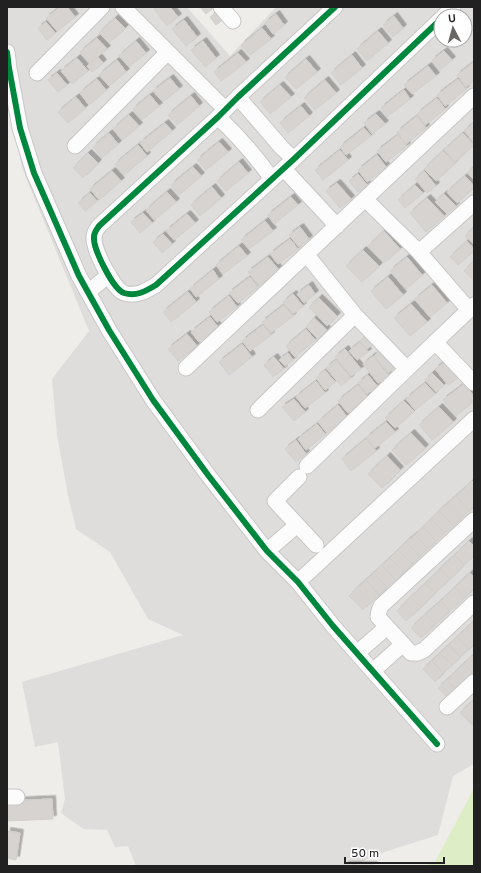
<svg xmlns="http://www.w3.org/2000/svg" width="481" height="873" font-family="Overpass,sans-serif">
	<defs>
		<filter id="shadow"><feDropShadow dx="3.5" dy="-3.5" stdDeviation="0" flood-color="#0004"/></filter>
	</defs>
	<rect width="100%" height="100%" fill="#efedea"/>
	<path fill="#dedddb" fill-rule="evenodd" d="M7,7H187L230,56L276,7H474V764L453,776L438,835L375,855L354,866H136L128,846L115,847L107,830L83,829L61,813L65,799L58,742L35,747L22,682L183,635L148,619L110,552L76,529L68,495L57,435L52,379L89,331L22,168L7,89ZM441,16H465V40H441Z"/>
	<path fill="#ddeec7" d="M474,788V866H422L435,862Z"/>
	<path fill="#d6d3d1" stroke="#d3cfcb" filter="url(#shadow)" d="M60,7H67L75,17L57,31L46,18Z
		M156,7H170L178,17L167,26L154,9Z
		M200,7H214L206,14Z
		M218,11L224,19L216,25L210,17Z
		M276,14L284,25L273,34L265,23Z
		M394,16L403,28L393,37L383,25Z
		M115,18L125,28L109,43L99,33Z
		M184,20L197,37L186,46L172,29Z
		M46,22L55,33L47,40L38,28Z
		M262,28L271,39L250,55L241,45Z
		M378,31L388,43L367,61L357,49Z
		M97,38L107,49L90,63L80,52Z
		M136,41L146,53L129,67L119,56Z
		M203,41L216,58L205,67L191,50Z
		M444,51L452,60L440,70L432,60Z
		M238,53L246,62L221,81L214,72Z
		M352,55L362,68L341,85L331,73Z
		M98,57L103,63L92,72L87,66Z
		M77,58L88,71L72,84L61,71Z
		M306,59L317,72L296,89L285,77Z
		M117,60L126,72L109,86L99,75Z
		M474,62V81L466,87L457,75Z
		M428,66L436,76L412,94L404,85Z
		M57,73L67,85L58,92L48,80Z
		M170,78L179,89L163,102L153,91Z
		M97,79L106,90L89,105L80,93Z
		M458,79L466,89L445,106L437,95Z
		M325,80L336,93L315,110L304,98Z
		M280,85L291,97L270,114L260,102Z
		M404,90L410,99L387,117L381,108Z
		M150,95L159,106L142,120L133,109Z
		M191,96L199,106L177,125L168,115Z
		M76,97L85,108L68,123L58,112Z
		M437,98L445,109L425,125L417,114Z
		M301,106L309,116L288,133L280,123Z
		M376,114L385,124L372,134L364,123Z
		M129,115L139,126L122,140L113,129Z
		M417,116L426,128L406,144L397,132Z
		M165,123L172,131L147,152L140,143Z
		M474,123V143L464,131Z
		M364,128L371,136L346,155L340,147Z
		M109,133L118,144L102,158L93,147Z
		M463,133L474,145L455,162L444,150Z
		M398,135L407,146L386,162L377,151Z
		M219,142L228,152L206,170L197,160Z
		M138,145L147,156L124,175L115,164Z
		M340,150L348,160L323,180L315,170Z
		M443,151L455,163L436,181L424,169Z
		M88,153L98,163L83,178L73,168Z
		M377,155L386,167L367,182L358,170Z
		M239,162L248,173L226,191L217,181Z
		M193,167L201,176L179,195L171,185Z
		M474,167V180L467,173Z
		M112,171L121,181L99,200L90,189Z
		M424,171L436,186L427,193L415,179Z
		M358,174L367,185L358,192L349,181Z
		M465,176L474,186V187L457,203L447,192Z
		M337,183L351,199L340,208L326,191Z
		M415,185L423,193L405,208L398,200Z
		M212,187L221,198L200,216L191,205Z
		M167,192L176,202L154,220L146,210Z
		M90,193L97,201L85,211L78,203Z
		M444,194L456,206L447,214L435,202Z
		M291,197L298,205L274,224L268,215Z
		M427,198L444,216L426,232L410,213Z
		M143,213L152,223L140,233L131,222Z
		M187,214L195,223L174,240L166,231Z
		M265,221L273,231L249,249L241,240Z
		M300,227L309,239L299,247L289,235Z
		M474,227V244L465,236Z
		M384,231L400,249L384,263L368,246Z
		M163,234L172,244L162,253L153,242Z
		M290,239L298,249L278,264L270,254Z
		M467,241L474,249V250L458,265L450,257Z
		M239,246L247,256L223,274L216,265Z
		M363,250L379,266L362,282L346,266Z
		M268,257L279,270L259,286L248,272Z
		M407,257L422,275L406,289L390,271Z
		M474,261V281L464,271Z
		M213,270L219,279L196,297L190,289Z
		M250,277L258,287L238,303L229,293Z
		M388,277L403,295L386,309L371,291Z
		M309,285L315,294L304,303L297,294Z
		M432,285L447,303L430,317L415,299Z
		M188,292L196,302L171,322L163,312Z
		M293,294L303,306L293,314L283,302Z
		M229,296L237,307L217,322L209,312Z
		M319,298L337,316L327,326L309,307Z
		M411,304L427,322L410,336L394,318Z
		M284,305L293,316L271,333L262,322Z
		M210,317L218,327L199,342L191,332Z
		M314,318L327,330L318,339L306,327Z
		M263,325L271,335L250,351L242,341Z
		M306,329L315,340L295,357L286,346Z
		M187,334L197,346L178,361L168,349Z
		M367,335L374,344L367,349L360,341Z
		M360,342L368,352L357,360L349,351Z
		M242,344L252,357L229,375L219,362Z
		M345,349L361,369L351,376L335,357Z
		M381,349L395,367L388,373L374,356Z
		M288,353L293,360L285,366L279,360Z
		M373,356L388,375L378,383L363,364Z
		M274,357L284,369L273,377L264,365Z
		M336,360L351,378L341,386L326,368Z
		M445,362L458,378L448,385L435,369Z
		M325,370L335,382L325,390L316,378Z
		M432,373L444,385L436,392L425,380Z
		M368,375L377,386L367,394L358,383Z
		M316,381L325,393L305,408L296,397Z
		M425,383L435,394L415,410L406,399Z
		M464,384L474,396V401L456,416L443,400Z
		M358,385L368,397L348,413L338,401Z
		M294,399L305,412L294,421L282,407Z
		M404,401L414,411L395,428L385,418Z
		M338,405L347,417L327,433L318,422Z
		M439,407L453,422L432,440L419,425Z
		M386,422L395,432L375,448L366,438Z
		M317,424L325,434L306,450L298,439Z
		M411,433L425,448L406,465L392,450Z
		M366,439L376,451L351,471L342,459Z
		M296,440L306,454L296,462L285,449Z
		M387,456L400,470L382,488L368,474Z
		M472,481L474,483V499L464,489Z
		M464,489L474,499V506L469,511L456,496Z
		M456,496L469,511L461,518L447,504Z
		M447,504L461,518L453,526L439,511Z
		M439,511L453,526L445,533L431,519Z
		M431,519L445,533L436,541L423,527Z
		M423,527L436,541L428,549L415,535Z
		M415,535L428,549L420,556L406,542Z
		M469,541L474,546V556L464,565L455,555Z
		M406,542L420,556L412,564L398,550Z
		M398,550L412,564L404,572L390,558Z
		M455,555L464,565L450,579L440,569Z
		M390,558L404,572L396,580L382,565Z
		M382,565L396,580L387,587L374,573Z
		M440,569L450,579L435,593L426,583Z
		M374,573L387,587L379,595L366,580Z
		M470,573L474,577V588L465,597L455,587Z
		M366,580L379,595L371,602L357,588Z
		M426,583L435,593L421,607L411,597Z
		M455,587L465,597L450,611L441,601Z
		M357,588L371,602L363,610L349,596Z
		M411,597L421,607L406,621L397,611Z
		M441,601L450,611L436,624L426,614Z
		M426,614L436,624L421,638L411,628Z
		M474,621V637L466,629Z
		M466,629L474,637V644L469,649L457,637Z
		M457,637L469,649L460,657L449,645Z
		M449,645L460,657L452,665L440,653Z
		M440,653L452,665L443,673L432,661Z
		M472,656L474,657V674L464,664Z
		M432,661L443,673L435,682L423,669Z
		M464,664L474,674V678L467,684L455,672Z
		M455,672L467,684L458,692L447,680Z
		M447,680L458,692L450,700L438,688Z
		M474,700V725L473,726L460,713Z
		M52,799L53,819L7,821V801Z
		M7,831L20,833L16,860L7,858Z
		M345,865H374V866H345Z"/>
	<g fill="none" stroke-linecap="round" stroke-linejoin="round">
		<g stroke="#c8c7c6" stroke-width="17">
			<path id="minor" d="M123,7L225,109
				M221,7L233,21
				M335,7L238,97L218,117L99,226C97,229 94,232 94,237C93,249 113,289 124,293C136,297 146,291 156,285L294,159L441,19
				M444,16L453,7
				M7,52L9,68L20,128L34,173L79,276L109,330L153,400L208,475L267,551L298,582L333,626L437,744
				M37,73L102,7
				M238,97L282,148L294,159
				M218,117C238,136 256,156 272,179
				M75,146L168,52
				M284,169L337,226
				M365,199L419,252L469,310
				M419,252L474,203
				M307,255L355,315L407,369
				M88,292L109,275
				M435,342L474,383
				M186,368L474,96
				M258,410L355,315
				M307,466L407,369L474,305
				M299,477L275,501L316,545
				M474,520L381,606L379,611L378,617L411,653H417L424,650L474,603
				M267,551L297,525
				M298,582L474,419
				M357,653L387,627
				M373,671L403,644
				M447,707L474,682
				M7,797H17"/>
		</g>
		<use href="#minor" stroke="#fdfcfc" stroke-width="15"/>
		<g stroke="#fff" stroke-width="8">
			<path id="cycleway" d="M335,7L238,97L218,117L99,226C97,229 94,232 94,237C93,249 113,289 124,293C136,297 146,291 156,285L294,159L441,19
				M7,52L9,68L20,128L34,173L79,276L109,330L153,400L208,475L267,551L298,582L333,626L437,744"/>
		</g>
		<use href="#cycleway" stroke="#00873e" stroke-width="6"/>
	</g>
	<rect width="481" height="873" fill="none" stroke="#212121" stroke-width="16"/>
	<g transform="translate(453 28) rotate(354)"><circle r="19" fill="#ffffff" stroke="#a6a6a6"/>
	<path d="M0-3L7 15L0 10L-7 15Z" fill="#696867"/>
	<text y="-6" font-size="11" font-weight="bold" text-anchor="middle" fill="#212121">U</text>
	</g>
	<path d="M345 857v6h99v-6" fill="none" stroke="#212121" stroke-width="2"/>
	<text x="351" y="857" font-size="12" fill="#212121" stroke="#ffffff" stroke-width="3" paint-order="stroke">50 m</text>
</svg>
